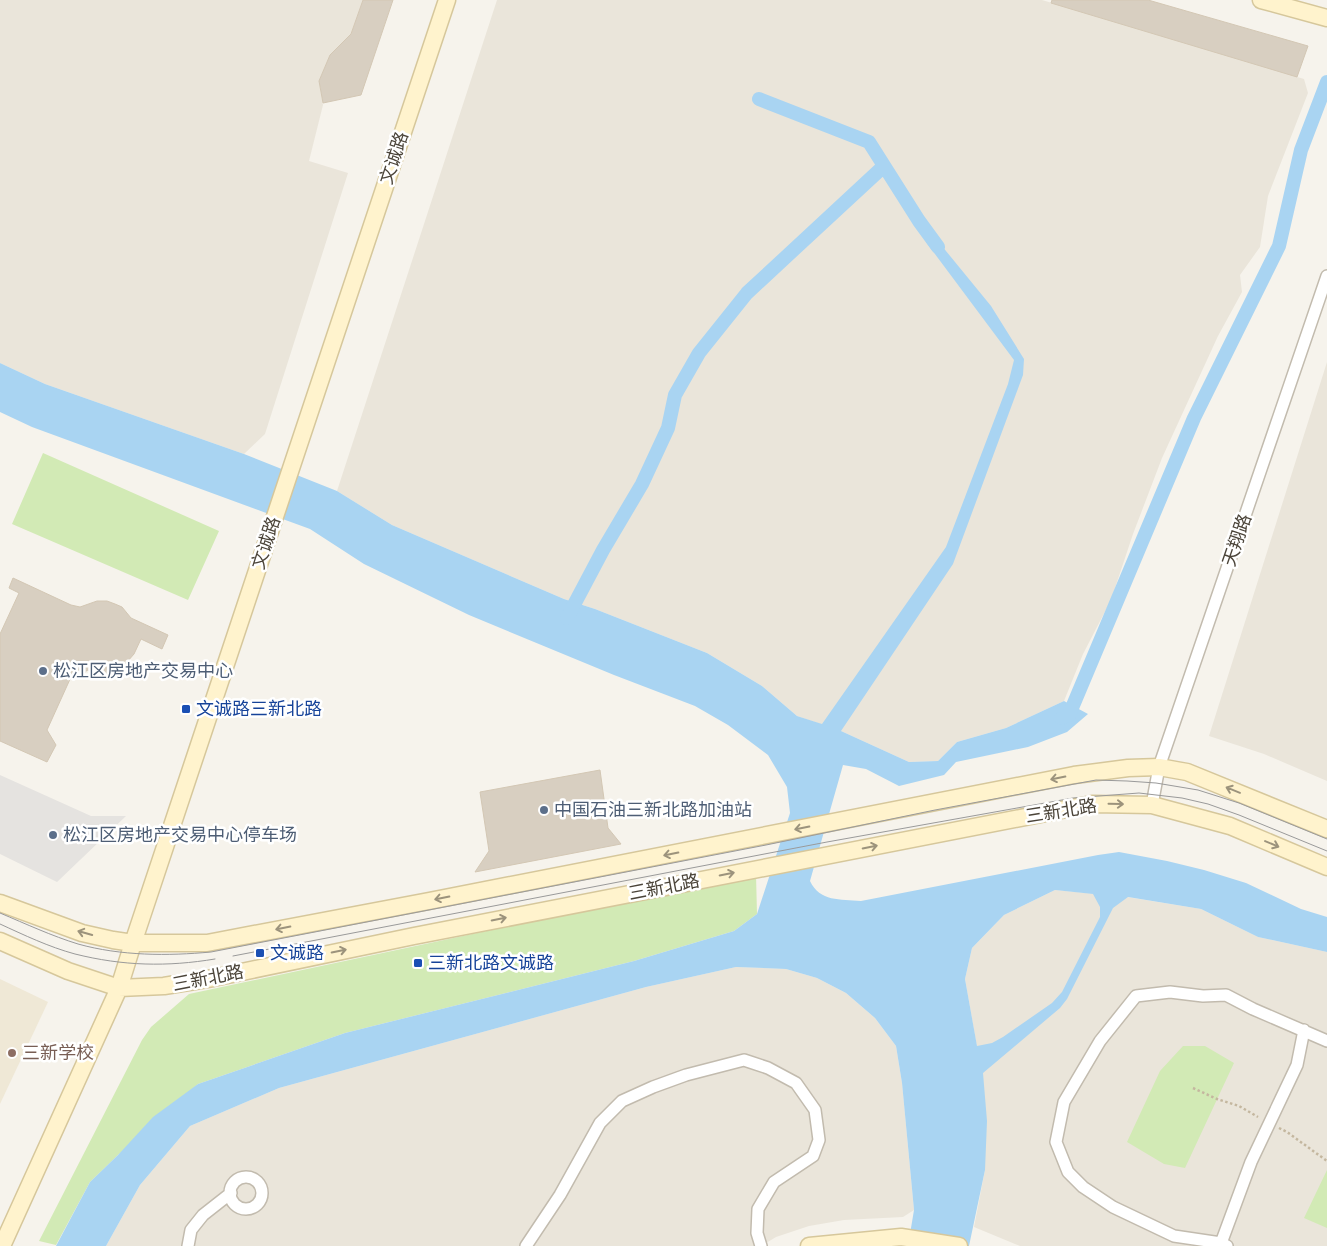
<svg xmlns="http://www.w3.org/2000/svg" width="1327" height="1246" font-family="Overpass,'Noto Sans SC',sans-serif">
	<rect width="100%" height="100%" fill="#f6f3ec"/>
	<path fill="#eae5da" d="M0,0H363L351,34L330,55L319,81L323,105L309,161L348,173L265,434L244,454L45,384L0,363Z
		M497,0H1042L1304,79L1308,93L1268,196L1260,247L1240,275L1242,292L1218,336L1162,458L1133,534L1111,600L1083,654L1064,701L1006,728L957,742L938,761L909,762L841,731L797,716L762,686L707,653L595,609L564,599L392,525L337,491Z
		M1327,362V781L1264,754L1209,736Z
		M1055,890L1127,897L1201,909L1258,937L1327,952V1246H1020L974,1227L985,1170L977,1047L965,979L972,948L1004,915Z
		M736,967L786,969L817,978L846,993L875,1018L896,1046L902,1083L914,1210L903,1217L844,1220L809,1226L776,1237L761,1246H106L140,1185L190,1126L279,1088L646,987Z"/>
	<path fill="#efe8d6" d="M0,979L48,1002L0,1104Z"/>
	<path fill="#d2eab5" d="M43,453L219,531L188,600L12,524Z
		M756,874L757,914L734,931L634,961L345,1033L198,1084L118,1155L90,1182L56,1245L39,1241L142,1040L151,1027L189,994Z
		M1183,1046H1205L1234,1063L1185,1168L1164,1164L1127,1142L1160,1071Z
		M1327,1170V1228L1304,1218Z"/>
	<path fill="#e5e3e0" d="M0,775L91,816H126L57,882L0,854Z"/>
	<path fill="#a9d4f2" fill-rule="evenodd" d="M928,229L991,306L1024,359L1023,375L953,564L841,731L909,762L938,761L957,742L1006,728L1064,701L1088,714L1067,732L1028,747L956,762L944,775L899,786L866,769L843,765L810,881C820,902 840,899 861,901L1098,855L1119,852L1167,861L1204,870L1246,883L1301,909L1327,917V952L1258,937L1201,909L1128,897L1113,908L1067,999L1060,1008L983,1073L987,1121L985,1170L969,1246H908L914,1210L902,1083L896,1046L875,1018L846,993L817,978L786,969L736,967L646,987L279,1088L190,1126L140,1185L106,1246H56L90,1182L118,1155L153,1117L198,1084L345,1033L634,961L734,931L757,914L790,813L787,787L768,755L728,725L695,706L614,675L469,615L364,564L310,529L32,427L0,412V363L45,384L244,454L337,491L392,525L564,599L595,609L707,653L762,686L797,716L822,724L946,547L1008,384L1014,360L926,242ZM1055,890L1093,894L1100,907V917L1062,992L1052,1003L1003,1037L992,1043L977,1046L965,979L972,948L1004,915Z"/>
	<g fill="none" stroke-linecap="round" stroke-linejoin="round">
		<path stroke="#a9d4f2" stroke-width="14" d="M759,99L869,142L919,221L938,247
			M567,618L603,550L642,484L668,428L675,395L699,353L747,293L884,166
			M1061,718L1069,715L1194,418L1279,246L1301,150L1327,82"/>
	</g>
	<path fill="#d8cfc1" stroke="#d3c7b4" d="M363,0H393L361,95L323,103L319,81L330,55L351,34Z
		M1052,0H1148L1308,46L1297,77L1051,3Z
		M13,578L71,605L80,607L97,601H107L115,604L122,607L131,618L168,635L162,649L141,639L134,654L127,662L120,668L112,672L98,675L87,670L81,678L71,677L47,730L56,745L47,762L0,741V634L19,593L9,588Z
		M600,770L608,828L621,844L475,872L489,851L480,792Z"/>
	<g fill="none" stroke-linecap="round" stroke-linejoin="round">
		<g stroke="#c2bbae" stroke-width="14">
			<path id="street" d="M1152,805L1159,767L1327,276
				M230 1193a16 16 0 1 1 32 0a16 16 0 1 1-32 0Z
				M188,1246L191,1230L203,1215L231,1193
				M526,1246L560,1195L600,1123L622,1101L653,1087L686,1075L744,1060L768,1068L796,1083L815,1110L819,1140L813,1156L774,1182L758,1209L757,1233L761,1246
				M1220,1246L1251,1162L1297,1065L1304,1030
				M1227,1246L1221,1243L1174,1236L1113,1207L1083,1187L1068,1172L1056,1142L1064,1102L1100,1041L1136,996L1170,992L1203,996L1226,995L1253,1009L1327,1041"/>
		</g>
		<g stroke="#d6c79b" stroke-width="19">
			<path id="secondary" d="M1261,0L1327,18
				M0,903L82,933L113,940L133,943H207L429,901L1074,775L1128,768L1159,767L1187,772L1327,829
				M0,941L68,971L119,988L164,986L213,978L414,936L1092,804L1152,805L1230,826L1327,867
				M2,1246L119,988L133,943L447,0
				M809,1246L901,1237L959,1246"/>
		</g>
		<path stroke="#c4b79f" stroke-width="2.5" stroke-dasharray="2.5 2.5" stroke-linecap="butt" d="M1193,1088L1217,1099L1239,1106L1258,1117
			M1279,1128L1287,1132L1327,1161"/>
		<use href="#street" stroke="#fff" stroke-width="11"/>
		<use href="#secondary" stroke="#fff3cd" stroke-width="16"/>
		<path stroke="#9a9a9a" stroke-width="1" d="M0,913C26,924 52,936 78,944C121,956 168,956 211,952L766,845L935,810L1096,780L1127,781L1156,783L1198,790L1239,803L1327,839
			M0,924C24,935 49,947 75,954C123,966 167,967 215,959
			M233,956L827,842L1073,798L1139,793L1182,798L1208,804L1239,815L1327,851"/>
	</g>
	<defs><path id="oneway-shaft" d="M-6 0H5M1.5-3L5.5 0L1.5 3" fill="none" stroke-width="1.6" stroke-linecap="round" stroke-linejoin="round" transform="scale(1.25)"/></defs>
	<g stroke="#9c937c">
		<use href="#oneway-shaft" transform="translate(1058 778) rotate(169)"/>
		<use href="#oneway-shaft" transform="translate(1233 790) rotate(-158)"/>
		<use href="#oneway-shaft" transform="translate(1116 804) rotate(1)"/>
		<use href="#oneway-shaft" transform="translate(802 828) rotate(169)"/>
		<use href="#oneway-shaft" transform="translate(1272 844) rotate(23)"/>
		<use href="#oneway-shaft" transform="translate(870 847) rotate(-11)"/>
		<use href="#oneway-shaft" transform="translate(671 854) rotate(169)"/>
		<use href="#oneway-shaft" transform="translate(727 874) rotate(-11)"/>
		<use href="#oneway-shaft" transform="translate(442 898) rotate(169)"/>
		<use href="#oneway-shaft" transform="translate(499 919) rotate(-11)"/>
		<use href="#oneway-shaft" transform="translate(283 928) rotate(169)"/>
		<use href="#oneway-shaft" transform="translate(85 933) rotate(-164)"/>
		<use href="#oneway-shaft" transform="translate(339 951) rotate(-12)"/>
	</g>
	<g fill="#5c6f8a" stroke="#fff" stroke-width="2">
		<circle cx="43" cy="671" r="5"/>
		<circle cx="544" cy="810" r="5"/>
		<circle cx="53" cy="835" r="5"/>
	</g>
	<g fill="#1a4fb4" stroke="#fff" stroke-width="2">
		<rect x="181" y="704" width="10" height="10" rx="2.5"/>
		<rect x="255" y="948" width="10" height="10" rx="2.5"/>
		<rect x="413" y="958" width="10" height="10" rx="2.5"/>
	</g>
	<circle fill="#8d6e63" stroke="#fff" stroke-width="2" cx="12" cy="1053" r="5"/>
	<g text-anchor="middle" stroke-width="5" stroke-linejoin="round" paint-order="stroke">
		<g font-size="18" fill="#4b4439" stroke="#fff">
			<text transform="translate(394 158) rotate(-72)" y="6">文诚路</text>
			<text transform="translate(1237 540) rotate(-71)" y="6">天翔路</text>
			<text transform="translate(266 543) rotate(-72)" y="6">文诚路</text>
			<text transform="translate(1061 811) rotate(-9)" y="6">三新北路</text>
			<text transform="translate(664 887) rotate(-11)" y="6">三新北路</text>
			<text transform="translate(208 978) rotate(-11)" y="6">三新北路</text>
		</g>
		<g font-size="18" fill="#4e5e75" stroke="#fff" text-anchor="start">
			<text x="53" y="677">松江区房地产交易中心</text>
			<text x="554" y="816">中国石油三新北路加油站</text>
			<text x="63" y="841">松江区房地产交易中心停车场</text>
		</g>
		<g font-size="18" fill="#164399" stroke="#fff" text-anchor="start">
			<text x="196" y="715">文诚路三新北路</text>
			<text x="270" y="959">文诚路</text>
			<text x="428" y="969">三新北路文诚路</text>
		</g>
		<g font-size="18" fill="#785e54" stroke="#fff" text-anchor="start">
			<text x="22" y="1059">三新学校</text>
		</g>
	</g>
</svg>
